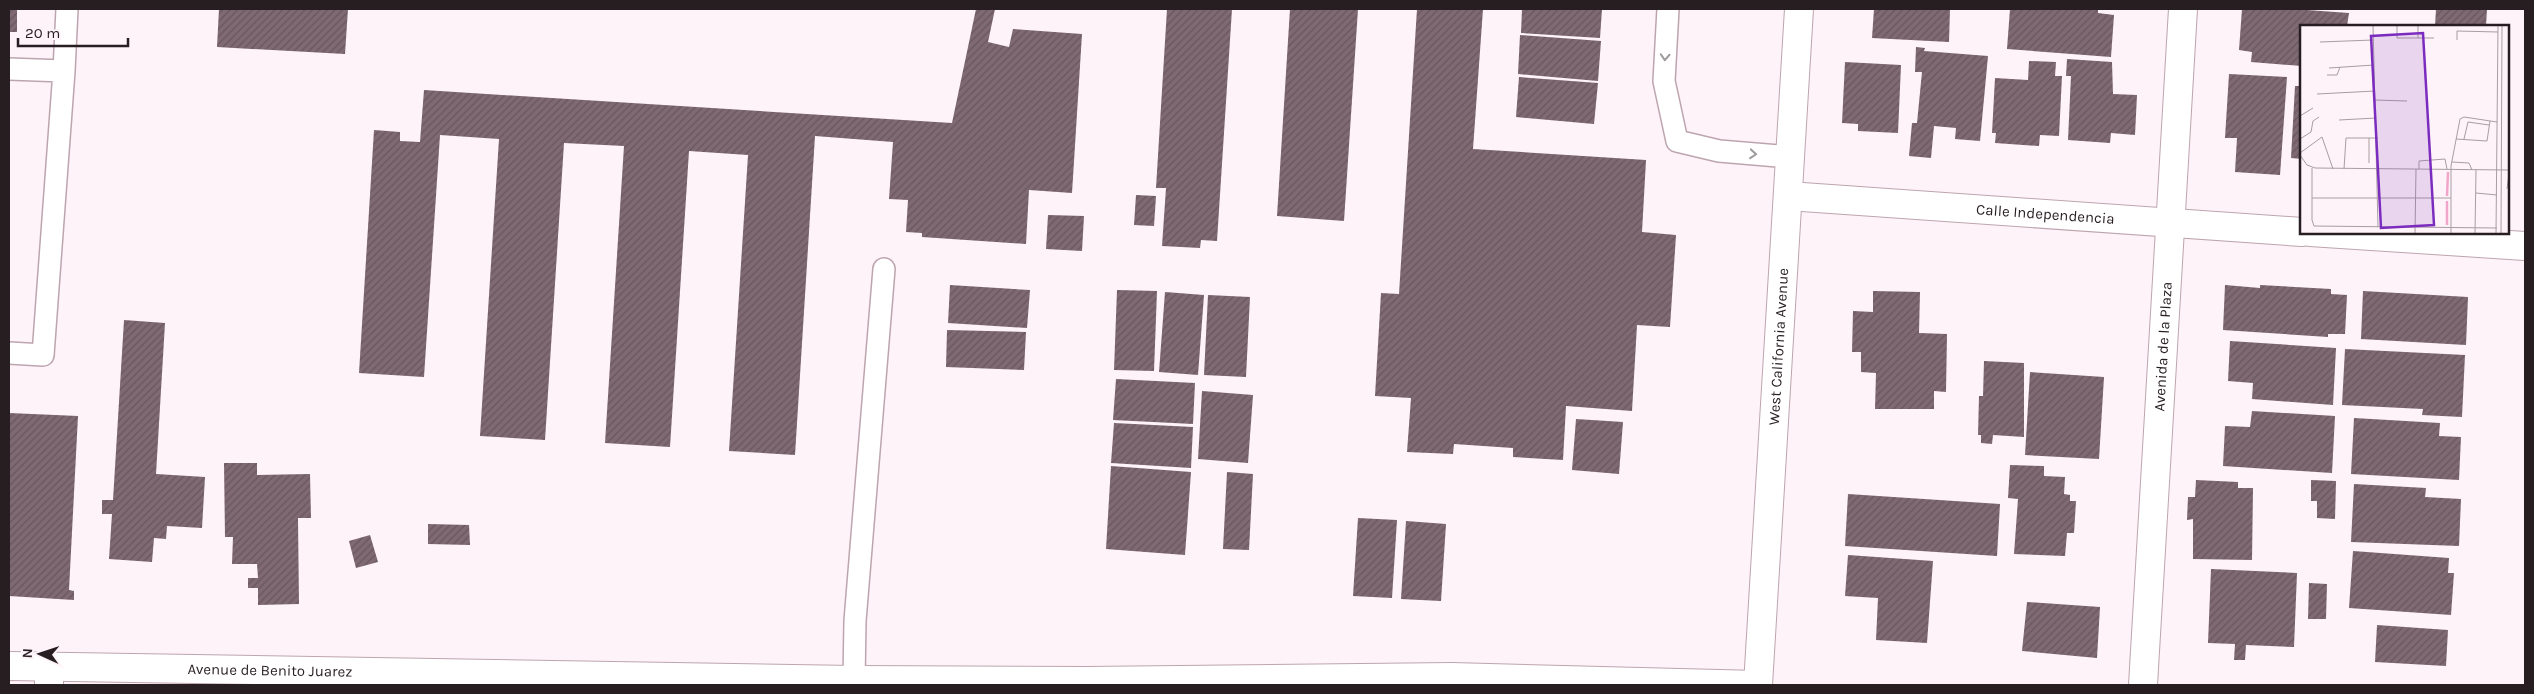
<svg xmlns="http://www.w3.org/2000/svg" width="2534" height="694" font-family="Karla,sans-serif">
	<defs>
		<pattern id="building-hatch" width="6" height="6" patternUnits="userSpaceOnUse" patternTransform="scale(1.25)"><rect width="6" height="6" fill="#7f6973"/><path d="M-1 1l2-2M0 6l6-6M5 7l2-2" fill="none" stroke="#68565e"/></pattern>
	</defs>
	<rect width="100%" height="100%" fill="#fef3f8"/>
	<path fill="url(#building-hatch)" d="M9,9H17V32H9Z
		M219,9H348L345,54L217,47Z
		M976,9H995L988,42L1009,47L1013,29L1082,34L1072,193L1029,190L1026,244L922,237V233L906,232L908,200L889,199L893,142L815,136L795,455L729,451L748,155L689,151L670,447L605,443L624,146L564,143L545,440L480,436L499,139L440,135L424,377L359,373L374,130L400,132V141L420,142L424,90L952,123Z
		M1167,9H1232L1217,241L1201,240L1200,248L1162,246L1166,188H1156Z
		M1290,9H1358L1344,221L1277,216Z
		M1417,9H1483L1473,149L1646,160L1642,232L1676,235L1670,327L1637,325L1632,411L1566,406L1563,460L1513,457V448L1454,444L1453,454L1407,452L1411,398L1375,396L1381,293L1399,294Z
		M1522,9H1602L1600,38L1521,33Z
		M1874,9H1950L1949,42L1872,38Z
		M2010,9H2098V13L2114,15L2111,57L2007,49Z
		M2242,9H2293L2349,13L2347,26H2302V66L2251,62L2252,52L2239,50Z
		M2436,9H2487L2486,26H2435Z
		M1520,35L1601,41L1598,81L1518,74Z
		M1916,47L1925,48L1924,51L1988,56L1980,141L1955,139L1956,128L1934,126L1931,158L1909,156L1912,123H1917L1922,72H1915Z
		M2067,59L2112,62L2113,94L2137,95L2135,135L2111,133L2110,143L2068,140L2071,76H2066Z
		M2029,61L2056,62L2055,76H2062L2059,136L2040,135L2039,146L1995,143L1996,133H1992L1995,78L2028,80Z
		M1845,62L1901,65L1898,133L1858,131V124L1842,123Z
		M2229,74L2287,77L2280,175L2235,172L2237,138H2225Z
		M1519,77L1598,83L1594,124L1516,117Z
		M2295,86H2302V159L2291,158Z
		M1136,195L1156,196L1154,226L1134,225Z
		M1048,215L1084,216L1082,251L1046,249Z
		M950,285L1030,290L1027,328L948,323Z
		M2225,285L2260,288V285L2331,289V294L2347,295L2345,334H2328V337L2223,330Z
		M1117,290L1157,291L1154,371L1114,370Z
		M1873,291L1920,292L1919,333L1947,334L1946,392L1934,391V409H1875L1876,373L1861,372V352H1852L1853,311L1873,312Z
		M2363,291L2468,297L2466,345L2361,339Z
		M1165,292L1204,295L1198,375L1159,372Z
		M1208,295L1250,297L1246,377L1204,375Z
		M124,320L165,323L156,474L205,477L202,528L167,526L166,539L154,538L152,562L109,559L112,514H102V500H113Z
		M947,330L1026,332L1024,370L946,367Z
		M2230,341L2336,348L2333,405L2252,399L2253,383L2228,381Z
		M2345,349L2465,355L2462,417L2422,415L2423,409L2342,405Z
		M1984,361L2024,363V437L1993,435L1992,444L1981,443V435H1978L1979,396H1983Z
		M2030,372L2104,377L2099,459L2025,455Z
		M1116,379L1195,383L1193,424L1113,420Z
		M1202,391L1253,395L1248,463L1198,459Z
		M2252,411L2335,416L2332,473L2223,466L2225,426L2250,427Z
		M9,413L78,416L69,590L74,591V600L9,596Z
		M2354,418L2440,423L2439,436L2461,437L2459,480L2351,474Z
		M1576,419L1623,422L1619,474L1572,470Z
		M1114,423L1193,427L1191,468L1111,463Z
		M224,463H257V475L310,474L311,518H298L299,604L258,605V588H248V578H258L257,564H232L233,537H225Z
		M2010,465L2044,466V476L2065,477L2064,494L2070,495V501H2076L2074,533H2067L2065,556L2014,554L2018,499L2008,498Z
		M1111,466L1191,472L1185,555L1106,549Z
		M1227,472L1253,474L1249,550L1223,549Z
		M2196,480L2238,482V488H2253L2252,560L2193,559V519L2187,520L2188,497H2195Z
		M2311,480L2336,481L2335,519L2317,518V501H2311Z
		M2354,484L2426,488L2425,497L2461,499L2459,546L2351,542Z
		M1848,494L2000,504L1997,556L1845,546Z
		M1358,518L1397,520L1392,598L1353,596Z
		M1406,521L1446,524L1441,601L1401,599Z
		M428,524L469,525L470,545L428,544Z
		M370,535L378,562L356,568L349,541Z
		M2353,551L2449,558L2448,573H2454L2451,615L2349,608Z
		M1848,555L1933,561L1927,643L1876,640L1878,598L1845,596Z
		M2211,569L2297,573L2294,647L2246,645L2245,660H2234L2235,644L2208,643Z
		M2309,583L2327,584L2326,619H2308Z
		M2027,602L2100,607L2097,658L2022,651Z
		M2377,625L2448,630L2446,666L2375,662Z"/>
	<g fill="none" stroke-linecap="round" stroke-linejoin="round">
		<g stroke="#bda5af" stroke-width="24">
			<path id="service" d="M1668,9L1664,81L1677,141L1719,151L1790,157
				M9,69L64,71L67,9
				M9,353L43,355L64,71
				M854,680L855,621L884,269"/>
		</g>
		<g stroke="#bda5af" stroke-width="30">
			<g id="minor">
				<path id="s1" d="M1788,196L2302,232"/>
				<path d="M2310,232L2525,246"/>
				<path d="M49,666V685"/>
				<path id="s2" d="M2143,685L2183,9"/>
			</g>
		</g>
		<g stroke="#bda5af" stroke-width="30">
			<g id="tertiary">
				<path id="s3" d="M9,666L854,680L1087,681L1452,677L1758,685"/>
				<path id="s4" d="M1758,685L1799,9"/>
			</g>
		</g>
		<use href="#service" stroke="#fff" stroke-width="21"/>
		<use href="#minor" stroke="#fff" stroke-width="28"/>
		<use href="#tertiary" stroke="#fff" stroke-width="28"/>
	</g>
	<defs><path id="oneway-chevron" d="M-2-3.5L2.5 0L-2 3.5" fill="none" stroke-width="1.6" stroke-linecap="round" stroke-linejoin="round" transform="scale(1.25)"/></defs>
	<g stroke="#9e9a9c">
		<use href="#oneway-chevron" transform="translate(1665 57) rotate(93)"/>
		<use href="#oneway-chevron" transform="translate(1753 154) rotate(5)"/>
	</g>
	<g text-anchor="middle" stroke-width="4.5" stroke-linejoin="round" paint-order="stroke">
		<g font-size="15" fill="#271e22" stroke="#fef3f8">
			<text dy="5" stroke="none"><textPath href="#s1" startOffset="258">Calle Independencia</textPath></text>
			<text dy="5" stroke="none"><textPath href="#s4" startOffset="339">West California Avenue</textPath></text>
			<text dy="5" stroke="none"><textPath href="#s2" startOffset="339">Avenida de la Plaza</textPath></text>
			<text dy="5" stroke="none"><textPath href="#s3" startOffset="261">Avenue de Benito Juarez</textPath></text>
		</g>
	</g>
	<g transform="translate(2300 25)">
		<rect width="209" height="209" fill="#fef3f8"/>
		<path fill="none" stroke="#f1a6c9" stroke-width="2.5" d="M147,171L148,147M147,200V176"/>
		<path fill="none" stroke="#a89ea2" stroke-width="1" d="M73,0L78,202M97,0V13H118M118,0V13H134M157,15V6L198,7M20,17L73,15M29,43L74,40M27,50H37L40,42M17,69L75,66M75,75L107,76M0,91L13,83M39,95L76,93M69,113V138M0,114L11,107L13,96L19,92M156,114L187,116L190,96M164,114L168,97L189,100M0,128L22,112L33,144M0,130L7,140L15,143L209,145M152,137L169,138L172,145M12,143V195L14,201L197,203M44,144L46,113H78M119,144V136L145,134L147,144M207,164L209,149M176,168L197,170M12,173H151M115,208L116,144M151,208V141L160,94L164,92L197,97M175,208L176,145M196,208L198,0M201,208L202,0"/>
		<path fill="#7b2cbf" fill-opacity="0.15" stroke="#7b2cbf" stroke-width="2.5" d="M123,8L134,200L81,203L71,11Z"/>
		<rect width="209" height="209" fill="none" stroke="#271e22" stroke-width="2.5"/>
	</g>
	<rect width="2534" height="694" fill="none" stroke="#271e22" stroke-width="20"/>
	<g transform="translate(40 654) rotate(273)" stroke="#fef3f8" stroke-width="4" paint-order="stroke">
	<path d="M0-4L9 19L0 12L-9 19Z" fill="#271e22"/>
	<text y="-8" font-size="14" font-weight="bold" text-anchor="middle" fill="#271e22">N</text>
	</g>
	<path d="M18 38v8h110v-8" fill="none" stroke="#271e22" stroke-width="2.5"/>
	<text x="25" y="38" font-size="15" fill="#271e22" stroke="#fef3f8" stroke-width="4" paint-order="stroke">20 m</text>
</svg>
